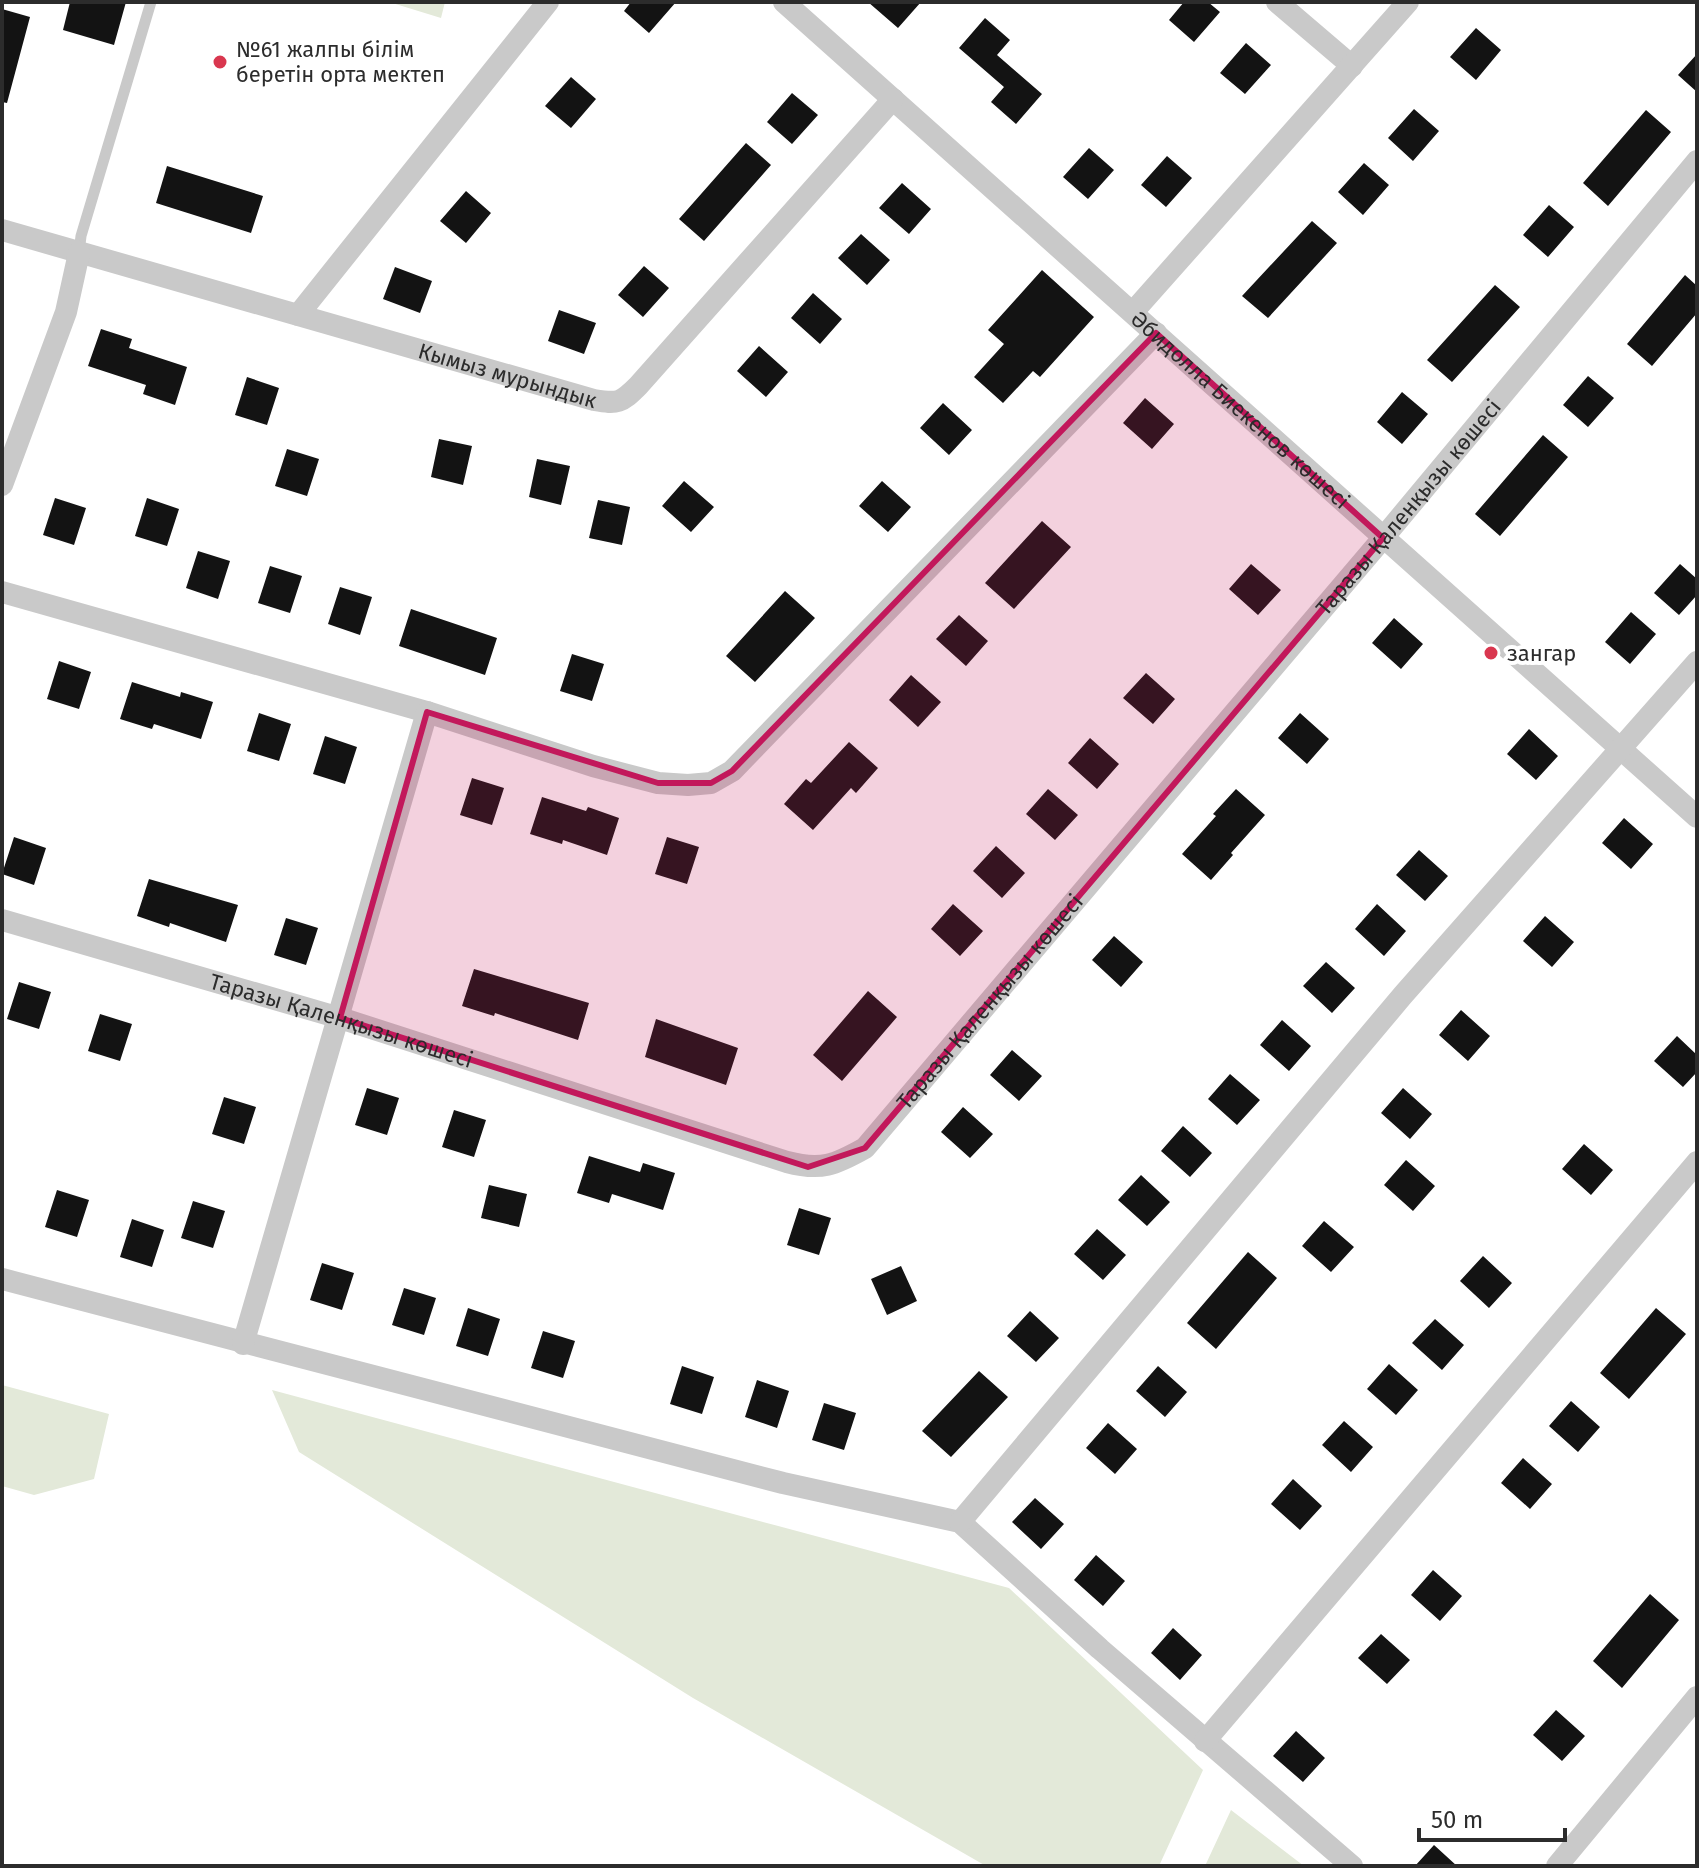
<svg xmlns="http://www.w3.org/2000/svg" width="1699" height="1868" font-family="'Fira Sans',sans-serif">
	<rect width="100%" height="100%" fill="#fff"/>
	<path fill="#e3e9d9" d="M389,2H445L441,18Z
		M2,1385L109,1414L94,1479L34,1495L2,1486Z
		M272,1390L1009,1588L1203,1770L1159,1866H986L693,1698L299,1452Z
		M1231,1810L1304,1866H1205Z"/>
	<path fill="#131313" d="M70,2H126L114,45L63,30Z
		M631,2H676L649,33L624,11Z
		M868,2H921L898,28Z
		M1184,2H1208L1220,12L1194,42L1169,20Z
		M2,9L30,17L7,103L2,102Z
		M985,18L1010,40L997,55L1042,94L1016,124L991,102L1004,87L959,48Z
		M1476,28L1501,50L1476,80L1450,57Z
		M1246,43L1271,65L1245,94L1220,73Z
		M1697,54V92L1678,75Z
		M571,77L596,99L571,128L545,106Z
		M792,93L818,115L792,144L767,122Z
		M1414,109L1439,131L1413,161L1388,138Z
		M1646,110L1671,132L1608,206L1583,183Z
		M746,143L771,165L704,241L679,219Z
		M1089,148L1114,170L1088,199L1063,177Z
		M1167,156L1192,178L1166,207L1141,185Z
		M1364,163L1389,185L1363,215L1338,192Z
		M167,166L263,196L251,233L156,203Z
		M902,183L931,209L909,234L879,208Z
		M466,191L491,213L466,243L440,221Z
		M1549,205L1574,227L1548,257L1523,235Z
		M1312,221L1337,243L1268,318L1242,296Z
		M861,234L890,260L867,285L838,258Z
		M644,266L669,288L643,317L618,295Z
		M395,267L432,281L420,313L383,299Z
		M1042,270L1094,317L1040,377L1033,371L1003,403L974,377L1004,344L988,330Z
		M1685,275L1697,286V313L1652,366L1627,344Z
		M1495,285L1520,307L1452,382L1427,360Z
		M813,293L842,319L820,344L791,318Z
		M559,310L596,323L584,354L548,341Z
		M101,329L132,339L129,348L187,367L175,405L143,394L146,385L88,366Z
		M759,346L788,372L766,397L737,371Z
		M1588,376L1614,398L1588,427L1563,405Z
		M247,377L279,388L267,425L235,415Z
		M1402,392L1428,414L1402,444L1377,422Z
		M1145,398L1174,424L1152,449L1123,423Z
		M943,403L972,430L949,455L920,428Z
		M1543,435L1568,457L1500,536L1475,514Z
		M439,439L472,446L463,485L431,477Z
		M287,449L319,459L307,496L275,486Z
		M537,459L570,466L561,505L529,497Z
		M684,481L714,507L691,532L662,506Z
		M882,481L911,507L888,532L859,506Z
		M55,498L86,508L74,545L43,535Z
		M147,498L179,509L167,546L135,536Z
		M598,500L630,507L622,545L589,538Z
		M1042,521L1071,547L1014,609L985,583Z
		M198,551L230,561L218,599L186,588Z
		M1251,564L1281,590L1258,615L1229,589Z
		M1680,564L1697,579V595L1679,615L1654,593Z
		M270,566L302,576L290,613L258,603Z
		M340,587L372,597L360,635L328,624Z
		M785,591L815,618L755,682L726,656Z
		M411,609L497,638L485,675L399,646Z
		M1631,612L1656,634L1630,664L1605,642Z
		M959,615L988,641L966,666L936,639Z
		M1394,618L1423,644L1401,669L1372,643Z
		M572,654L604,664L592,701L560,691Z
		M59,661L91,672L79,709L47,699Z
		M1146,673L1175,699L1153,724L1123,698Z
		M911,675L941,702L918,727L889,700Z
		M132,682L180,697L181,692L213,702L201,739L154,724L152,729L120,719Z
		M259,713L291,724L279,761L247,751Z
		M1300,713L1329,739L1307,764L1278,738Z
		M1529,729L1558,756L1536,780L1507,754Z
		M325,736L357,747L345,784L313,774Z
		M1090,738L1119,764L1097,789L1068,763Z
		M849,742L878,768L856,793L851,788L813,830L784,804L806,779L811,783Z
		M472,778L504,788L492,825L460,815Z
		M1048,789L1078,815L1055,840L1026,814Z
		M1236,789L1265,815L1231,853L1233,855L1211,880L1182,854L1216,816L1213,814Z
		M542,797L586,811L588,807L619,818L607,855L563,840L562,844L530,834Z
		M1624,818L1653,844L1631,869L1602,843Z
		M14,837L46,848L34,885L2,874Z
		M667,837L699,847L687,884L655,874Z
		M996,846L1025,873L1002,898L973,871Z
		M1419,850L1448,876L1425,901L1396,875Z
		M149,879L238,905L226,942L170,923L169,927L137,916Z
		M953,904L983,931L960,956L931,929Z
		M1377,904L1406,931L1384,956L1355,929Z
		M1545,916L1574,942L1552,967L1523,941Z
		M286,918L318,928L306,965L274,955Z
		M1114,936L1143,962L1121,987L1092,960Z
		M1326,962L1355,988L1332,1013L1303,986Z
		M474,969L589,1003L578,1040L495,1013L494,1016L462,1006Z
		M19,982L51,992L39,1029L7,1019Z
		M868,991L897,1017L842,1081L813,1055Z
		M1461,1010L1490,1036L1468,1061L1439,1035Z
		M100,1014L132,1024L120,1061L88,1051Z
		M656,1019L738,1048L726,1085L645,1057Z
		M1282,1020L1311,1046L1289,1071L1260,1045Z
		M1677,1036L1697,1055V1072L1683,1087L1654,1061Z
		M1012,1050L1042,1076L1019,1101L990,1075Z
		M1230,1074L1260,1100L1237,1125L1208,1099Z
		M367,1088L399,1098L387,1135L355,1125Z
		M1403,1088L1432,1114L1410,1139L1381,1113Z
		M224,1097L256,1107L244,1144L212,1134Z
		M963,1107L993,1134L970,1158L941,1132Z
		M454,1110L486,1120L474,1157L442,1147Z
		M1183,1126L1212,1153L1190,1177L1161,1151Z
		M1584,1144L1613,1170L1591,1195L1562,1169Z
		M589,1156L640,1172L643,1163L675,1173L663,1210L612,1194L609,1203L577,1193Z
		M1406,1160L1435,1186L1413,1211L1384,1185Z
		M1141,1175L1170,1202L1147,1226L1118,1200Z
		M489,1185L527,1194L519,1227L481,1218Z
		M57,1190L89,1200L77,1237L45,1227Z
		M193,1201L225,1211L213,1248L181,1238Z
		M799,1208L831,1218L819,1255L787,1245Z
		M132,1219L164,1230L152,1267L120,1257Z
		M1324,1221L1354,1247L1331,1272L1302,1246Z
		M1097,1229L1126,1255L1103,1280L1074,1254Z
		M1248,1252L1277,1278L1216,1349L1187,1323Z
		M1483,1256L1512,1283L1489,1308L1460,1281Z
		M322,1263L354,1273L342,1310L310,1300Z
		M901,1266L917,1301L887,1315L871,1279Z
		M404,1288L436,1298L424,1335L392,1325Z
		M468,1308L500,1319L488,1356L456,1346Z
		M1656,1308L1686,1334L1629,1399L1600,1373Z
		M1030,1311L1059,1338L1036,1362L1007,1336Z
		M1435,1319L1464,1345L1442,1370L1412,1343Z
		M543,1331L575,1341L563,1378L531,1368Z
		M1389,1364L1418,1390L1396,1415L1367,1389Z
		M682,1366L714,1377L702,1414L670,1404Z
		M1158,1366L1187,1392L1165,1417L1136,1391Z
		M979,1371L1008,1397L951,1457L922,1431Z
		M757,1380L789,1391L777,1428L745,1417Z
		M1571,1401L1600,1427L1578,1452L1549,1426Z
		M824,1403L856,1413L844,1450L812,1440Z
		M1344,1421L1373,1447L1351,1472L1322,1445Z
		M1108,1423L1137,1449L1115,1474L1086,1448Z
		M1523,1458L1552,1484L1530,1509L1501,1483Z
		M1293,1479L1322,1506L1300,1530L1271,1504Z
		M1035,1498L1064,1524L1041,1549L1012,1522Z
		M1096,1555L1125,1581L1103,1606L1074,1580Z
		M1433,1570L1462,1596L1440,1621L1411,1595Z
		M1650,1594L1679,1620L1622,1688L1593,1661Z
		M1173,1628L1202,1655L1180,1680L1151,1653Z
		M1381,1634L1410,1660L1387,1684L1358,1658Z
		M1556,1710L1585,1736L1562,1761L1533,1735Z
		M1296,1731L1325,1758L1303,1782L1273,1756Z
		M1434,1845L1457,1866H1415Z"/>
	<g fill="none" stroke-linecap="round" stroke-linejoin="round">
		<path stroke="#c9c9c9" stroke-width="11" d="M79,253L81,236L151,2"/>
		<g stroke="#c9c9c9" stroke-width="22">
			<path id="s1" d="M784,2L1697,817"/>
			<path d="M1277,2L1352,66"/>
			<path id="s2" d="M2,230L594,400C618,404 621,403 638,386L893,99"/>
			<path d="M1133,312L1408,2"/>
			<path d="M298,315L548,2"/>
			<path d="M2,485L66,312L79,253"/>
			<path d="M2,592L427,712L593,766L658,783L688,785L711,783L732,771L1156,333"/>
			<path id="s3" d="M2,920L340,1018L787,1162C821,1171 835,1165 865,1148L1383,538L1697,161"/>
			<path d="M2,1279L783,1483L960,1522L1100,1649L1352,1866"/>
			<path d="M243,1344L427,712"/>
			<path d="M960,1522L1403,995L1697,662"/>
			<path d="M1205,1741L1697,1162"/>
			<path d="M1557,1866L1697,1697"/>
		</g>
	</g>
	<path fill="#c2185b" fill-opacity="0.2" stroke="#c2185b" stroke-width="6" stroke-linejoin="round" d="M1156,333L1383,538L865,1148L808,1167L340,1018L427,712L658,783H711L732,771Z"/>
	<g fill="#d9374f" stroke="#fff" stroke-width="3">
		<circle cx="220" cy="62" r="8"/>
		<circle cx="1491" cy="653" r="8"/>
	</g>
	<g text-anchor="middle" stroke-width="8" stroke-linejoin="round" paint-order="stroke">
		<g font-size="22" fill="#2c2c2c" stroke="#fff" text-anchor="start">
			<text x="236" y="57">№61 жалпы білім<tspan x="236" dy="25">беретін орта мектеп</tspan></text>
			<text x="1507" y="661">зангар</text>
		</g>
		<g font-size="22" fill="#2c2c2c" stroke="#fff">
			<text dy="8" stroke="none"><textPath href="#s2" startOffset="526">Кымыз мурындык</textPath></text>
			<text dy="8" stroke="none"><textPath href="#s1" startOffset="612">Әбидолла Биекенов көшесі</textPath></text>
			<text dy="8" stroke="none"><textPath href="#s3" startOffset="1744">Таразы Қаленқызы көшесі</textPath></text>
			<text dy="8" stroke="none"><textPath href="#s3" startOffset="1096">Таразы Қаленқызы көшесі</textPath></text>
			<text dy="8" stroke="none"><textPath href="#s3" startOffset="354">Таразы Қаленқызы көшесі</textPath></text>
		</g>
	</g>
	<rect width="1699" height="1868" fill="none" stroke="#2c2c2c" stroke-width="8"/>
	<path d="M1419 1828v12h146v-12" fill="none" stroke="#2c2c2c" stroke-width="4"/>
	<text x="1431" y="1828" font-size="24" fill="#2c2c2c" stroke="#ffffff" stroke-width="6" paint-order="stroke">50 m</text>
</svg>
